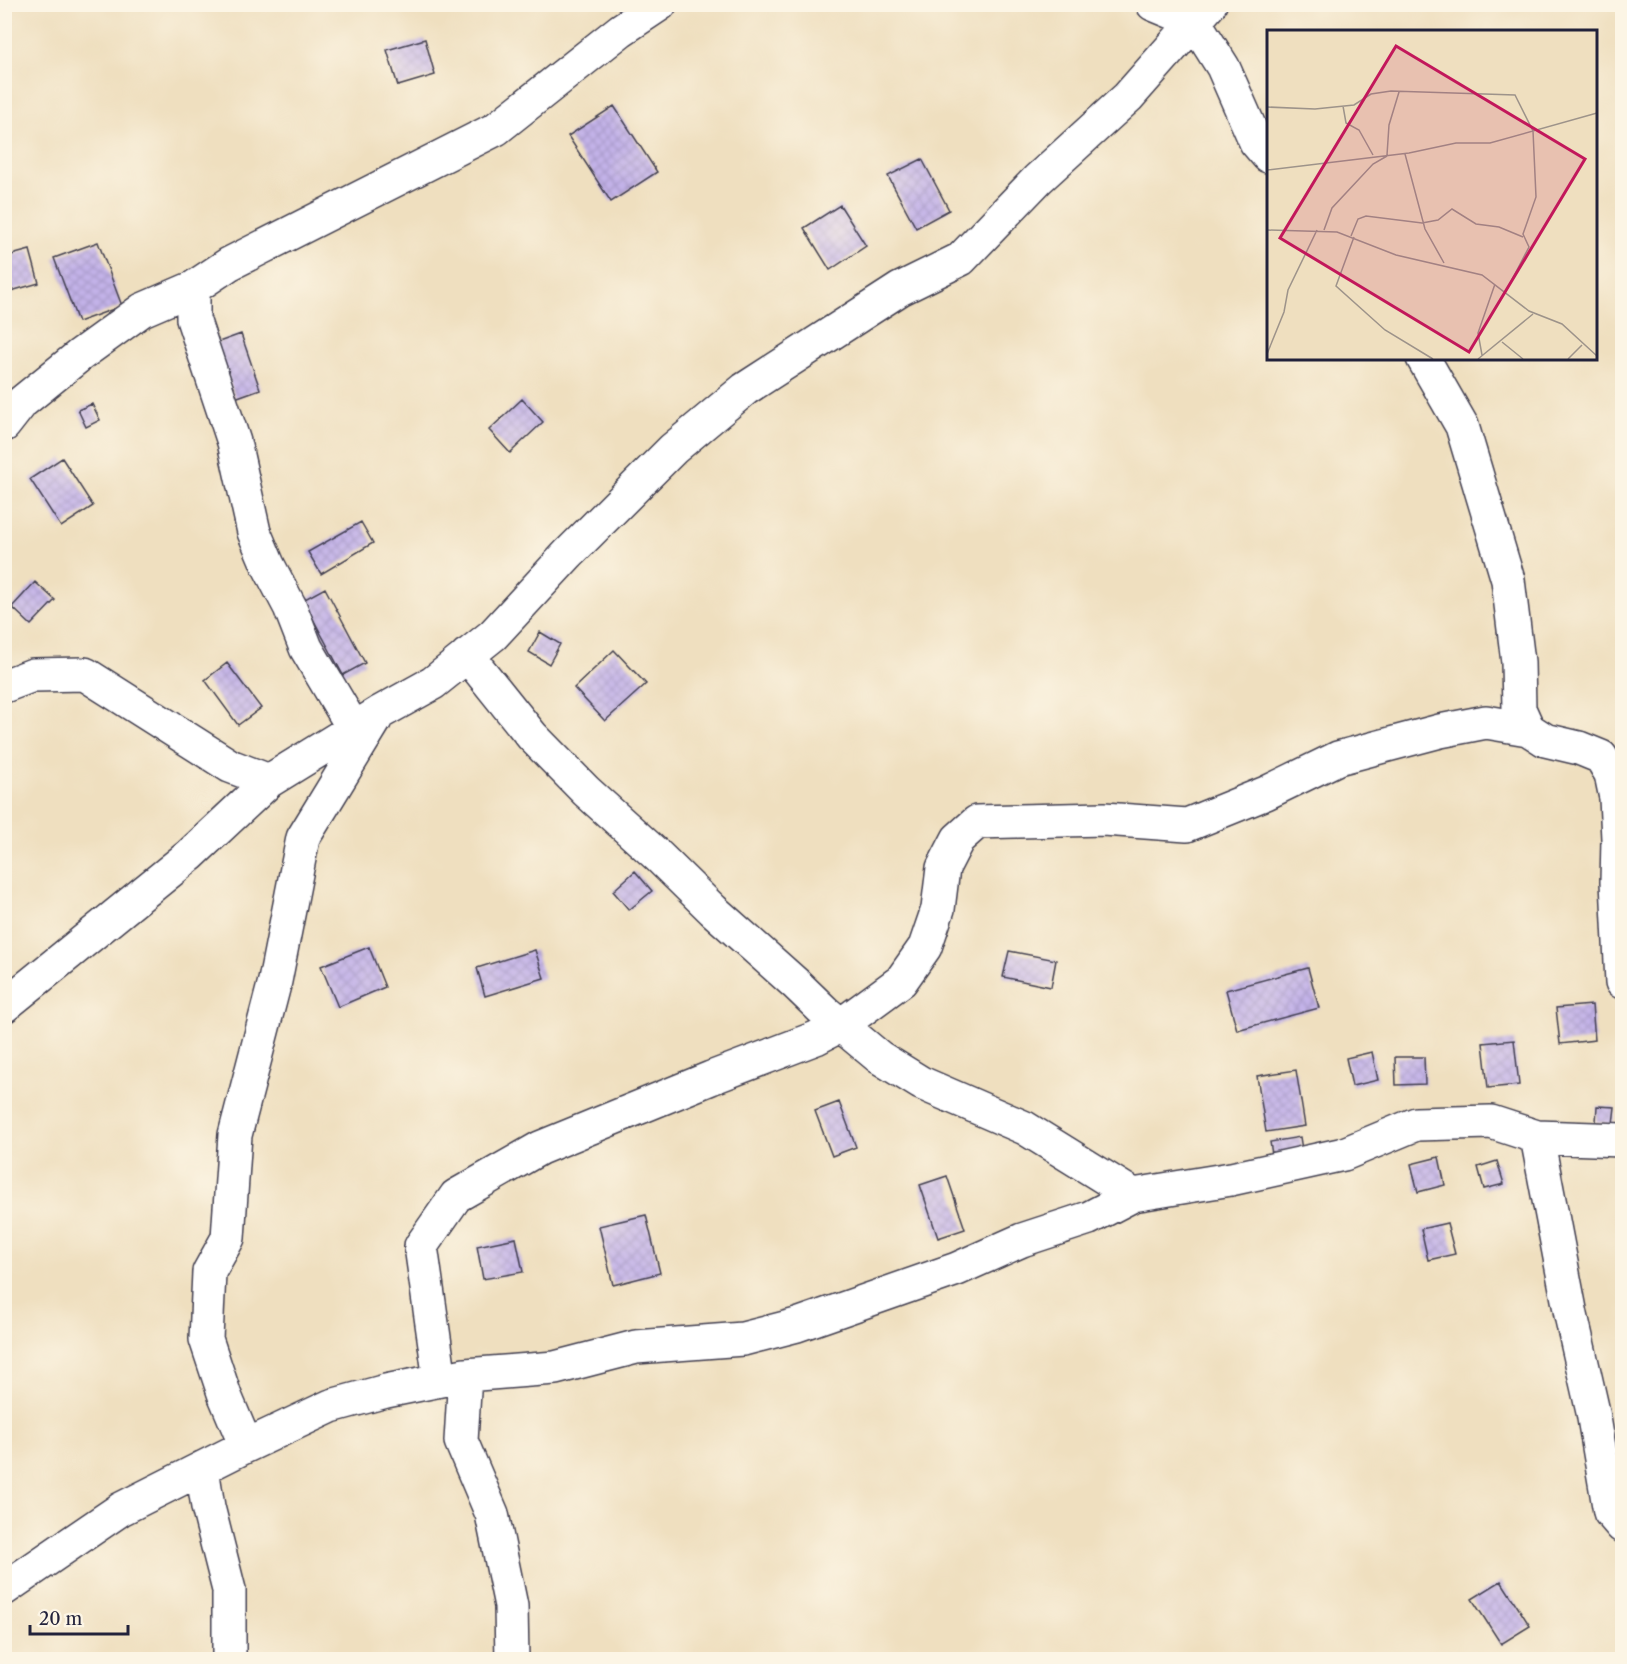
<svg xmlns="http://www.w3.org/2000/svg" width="1627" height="1664" font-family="'Libre Caslon Text',serif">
	<defs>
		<pattern id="building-cross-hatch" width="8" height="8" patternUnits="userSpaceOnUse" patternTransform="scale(1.5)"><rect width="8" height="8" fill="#c3b2e8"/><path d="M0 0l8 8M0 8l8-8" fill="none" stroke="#a799c8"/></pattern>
	</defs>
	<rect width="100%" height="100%" fill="#fcf5e5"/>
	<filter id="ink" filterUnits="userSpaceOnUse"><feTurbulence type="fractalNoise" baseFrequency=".0167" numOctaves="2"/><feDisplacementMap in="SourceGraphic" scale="12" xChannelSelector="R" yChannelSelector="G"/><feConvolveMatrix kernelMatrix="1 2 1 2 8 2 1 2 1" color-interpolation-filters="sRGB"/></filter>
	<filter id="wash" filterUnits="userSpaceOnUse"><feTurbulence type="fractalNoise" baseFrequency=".008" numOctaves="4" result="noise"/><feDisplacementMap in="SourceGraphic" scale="24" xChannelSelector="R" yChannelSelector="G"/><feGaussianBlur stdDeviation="1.35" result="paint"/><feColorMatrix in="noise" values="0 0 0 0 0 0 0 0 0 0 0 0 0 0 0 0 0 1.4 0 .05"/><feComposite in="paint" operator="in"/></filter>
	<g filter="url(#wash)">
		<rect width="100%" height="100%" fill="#efdfbf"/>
		<g id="blocks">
			<path fill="url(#building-cross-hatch)" d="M425,39L435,75L398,86L387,50Z
				M614,106L657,172L611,202L568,136Z
				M922,159L949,210L916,228L888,176Z
				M840,205L866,246L830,270L804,228Z
				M98,242L122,306L78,322L54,258Z
				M30,250L39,283L4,293V257Z
				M241,334L260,389L235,398L216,343Z
				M522,399L543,422L510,453L489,430Z
				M92,404L100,420L86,427L78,410Z
				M62,458L93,506L61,527L30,479Z
				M361,522L373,543L321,574L308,552Z
				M35,582L55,600L31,625L12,607Z
				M325,588L365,663L343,675L303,600Z
				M540,632L560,644L549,664L529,652Z
				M614,650L646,684L605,721L574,688Z
				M227,663L261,708L238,725L205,680Z
				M635,871L652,891L629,910L613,891Z
				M369,947L385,987L338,1007L321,966Z
				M535,950L544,978L485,996L477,968Z
				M1009,951L1056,960L1051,987L1003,977Z
				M1308,968L1319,1008L1237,1030L1226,990Z
				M1592,1005L1595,1040L1560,1044L1556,1008Z
				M1514,1040L1519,1085L1488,1088L1483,1043Z
				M1372,1052L1378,1080L1352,1086L1346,1058Z
				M1395,1057H1424L1425,1084L1396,1085Z
				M1296,1070L1305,1126L1266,1132L1257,1076Z
				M839,1102L856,1147L832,1156L815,1111Z
				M1597,1106L1615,1107L1613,1124L1596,1122Z
				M1300,1137L1303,1156L1273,1160L1270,1142Z
				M1439,1157L1445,1185L1418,1192L1411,1164Z
				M1497,1161L1504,1184L1484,1189L1478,1167Z
				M947,1176L965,1229L938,1238L920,1185Z
				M646,1215L660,1273L613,1285L599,1226Z
				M1447,1223L1455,1254L1428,1260L1421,1229Z
				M516,1238L523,1272L483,1279L477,1246Z
				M1501,1581L1530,1626L1501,1644L1472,1599Z"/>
		</g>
	</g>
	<g filter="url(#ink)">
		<use href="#blocks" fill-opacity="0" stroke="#413e4f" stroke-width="1.5"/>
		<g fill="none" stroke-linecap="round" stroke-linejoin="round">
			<g stroke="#413e4f" stroke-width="36">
				<path id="minor" d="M1153,4L1194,21L1223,67L1256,142L1268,156
					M193,288V319L234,442L254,532L268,565L290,607L306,648L354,729
					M1423,358L1462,426L1508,580L1518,662L1519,709L1528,729L1545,740L1579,748L1601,757L1611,774L1616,798L1618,839L1617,882L1622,982
					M4,425L22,402L80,355L142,310L193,288L229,264L496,129L621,30L660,4
					M467,655L532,736L586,791L659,857L713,910L796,984L825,1012L879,1057L921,1083L1025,1128L1133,1195
					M4,686L33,675L85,674L230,766L269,781
					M4,1006L190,855L269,781L379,713L433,683L493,635L568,554L673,449L745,389L900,289L961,259L1038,179L1128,97L1210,4
					M1537,1137L1571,1315L1593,1412L1610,1512L1622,1526
					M465,1375L461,1441L492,1514L511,1606L512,1660
					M440,1380L421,1246L456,1196L540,1148L711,1078L816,1038L841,1025L901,981L925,947L938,909L943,868L958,839L977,822L1104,819L1187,825L1266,793L1338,758L1440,731L1486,722L1528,729
					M246,1446L225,1396L206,1339L209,1272L228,1238L235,1135L275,981L303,838L375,720
					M202,1468L208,1507L229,1590V1660
					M4,1589L121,1509L246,1446L331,1406L386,1391L465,1375L555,1368L636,1347L743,1339L797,1325L957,1269L1022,1240L1089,1218L1133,1195L1231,1179L1344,1154L1416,1124L1491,1122L1537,1137L1622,1140"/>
			</g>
			<use href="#minor" stroke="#fff" stroke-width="33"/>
		</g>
	</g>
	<g transform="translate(1267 30)">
		<rect width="330" height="330" fill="#efdfbf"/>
		<path fill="none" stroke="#9d938a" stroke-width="1.5" d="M76,76L79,93L92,100L106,125M0,77L48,79L87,75L104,64L124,61L248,65L266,101L269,167L256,204L262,217L239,261M138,124L158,199L177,233M120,125L122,95L132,62M0,140L142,123L189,113H223L330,83M0,200L70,202L129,225L215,245L262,281L295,294L330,326M57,200L65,178L106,134L120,126M84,206L91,189L99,186L155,193L171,190L185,179L209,194L232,197L256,207M87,207L69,256L118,300L166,329M235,312L256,329M0,324L17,282L21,260L50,200M215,325L211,303L228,254M211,329L266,284M301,329L315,315"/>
		<path fill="#c2185b" fill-opacity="0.15" stroke="#c2185b" stroke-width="3" d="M129,16L318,129L202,322L13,208Z"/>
		<rect width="330" height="330" fill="none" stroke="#22223b" stroke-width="3"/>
	</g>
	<rect width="1627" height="1664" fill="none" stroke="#fcf5e5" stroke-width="24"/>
	<path d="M30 1625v9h98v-9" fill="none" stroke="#22223b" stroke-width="3"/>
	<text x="39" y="1625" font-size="18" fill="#22223b" stroke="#fcf5e5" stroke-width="4.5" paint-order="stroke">20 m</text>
</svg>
